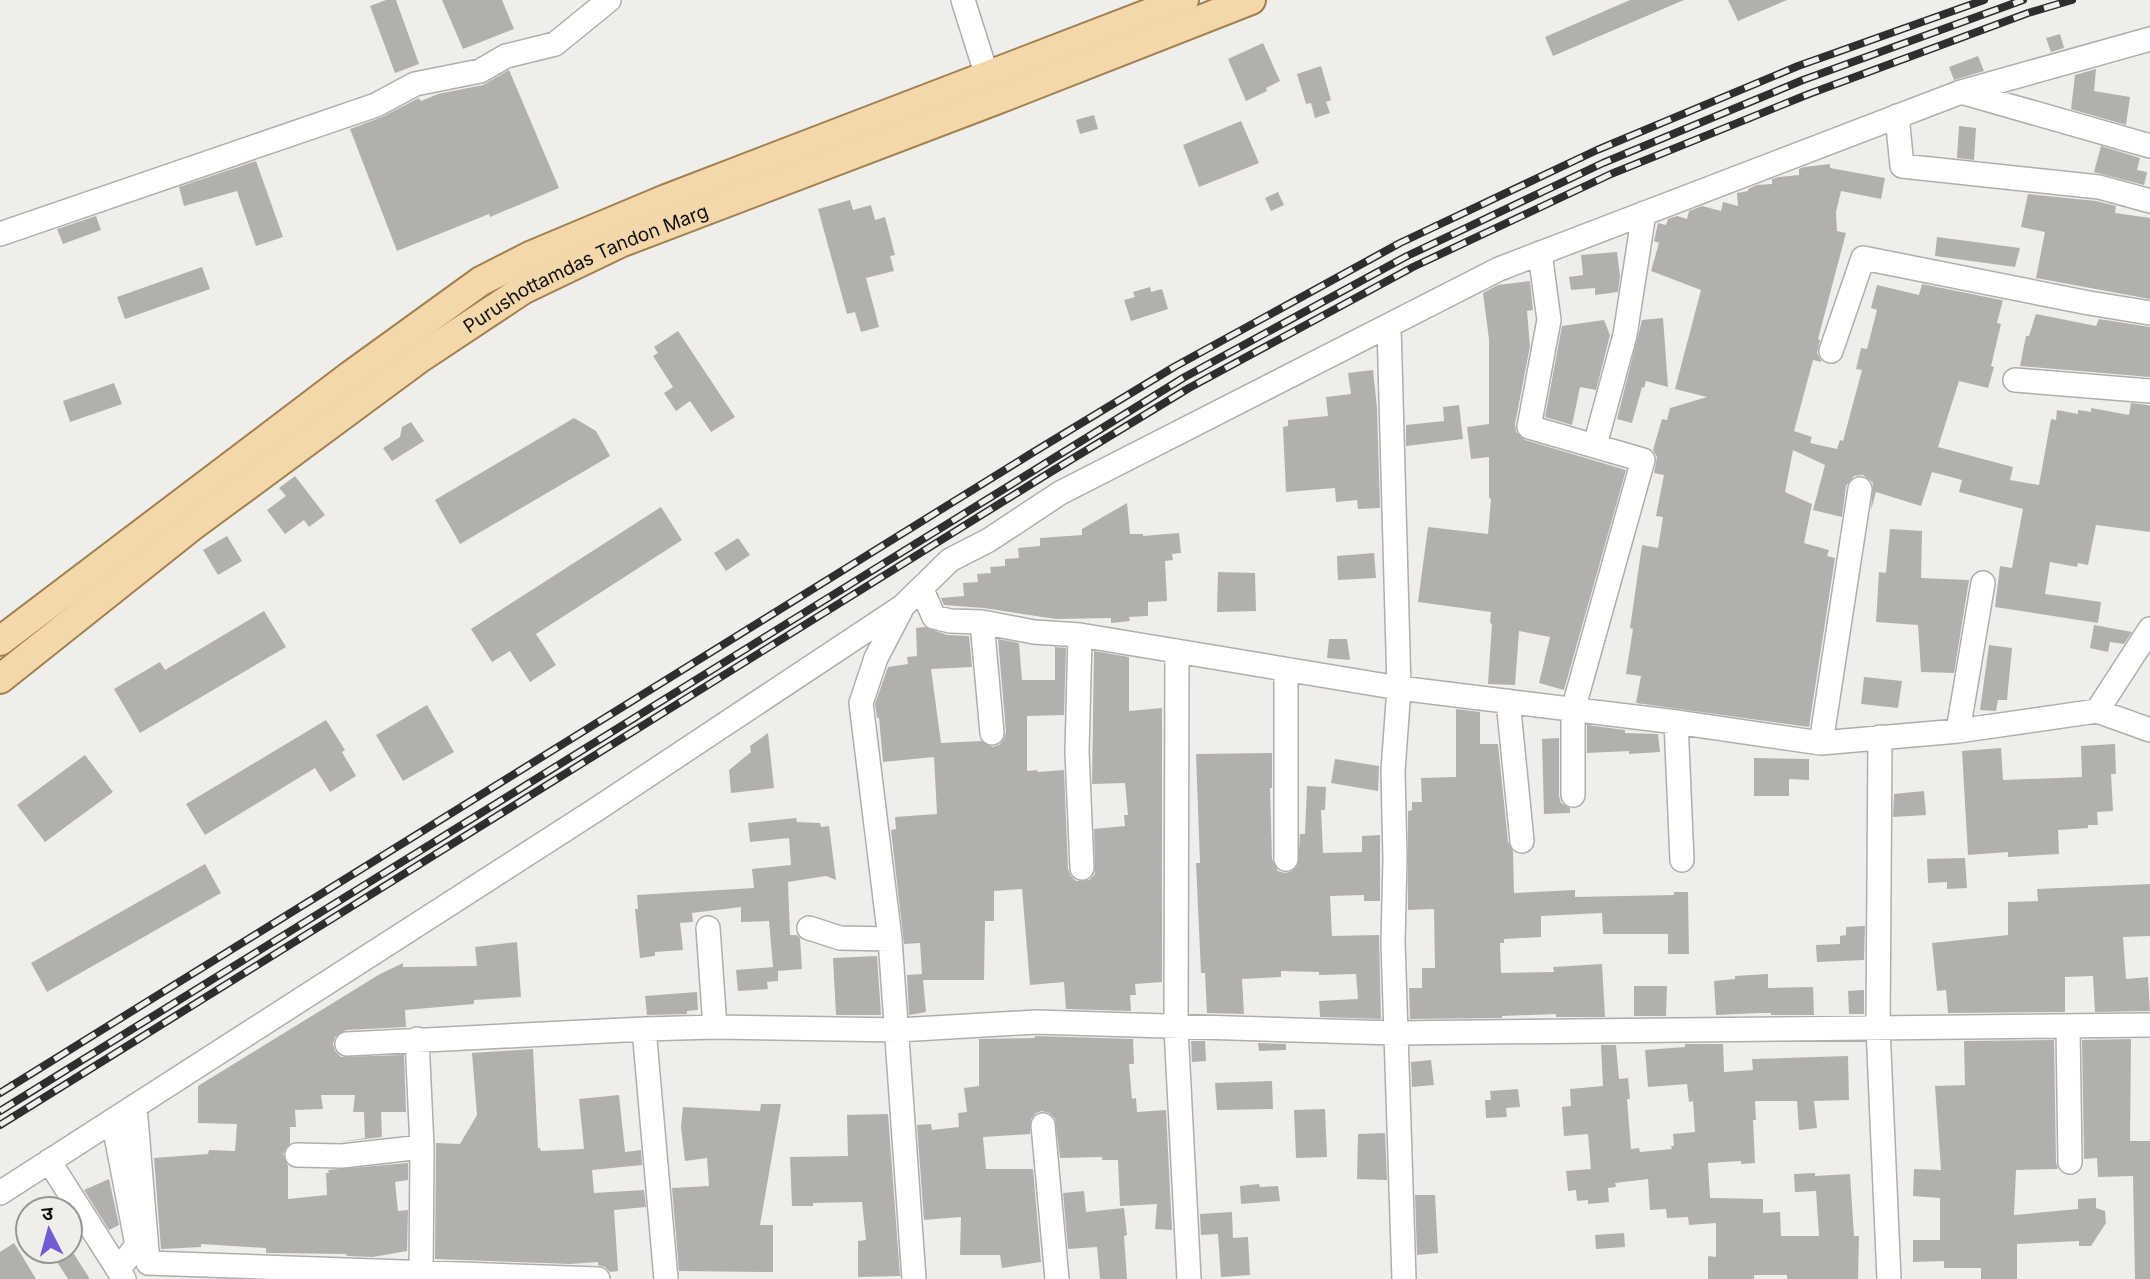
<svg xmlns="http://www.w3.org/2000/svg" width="2150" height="1279" font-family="Inter,'Noto Sans Devanagari',sans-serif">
	<rect width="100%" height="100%" fill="#f0eeeb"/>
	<path fill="#b2b0ad" d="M386,0H396L419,64L395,73L370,6Z
		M442,0H502L514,29L463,49Z
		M1630,0H1684L1553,56L1545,37Z
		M1728,0H1787L1738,21Z
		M2060,34L2064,48L2051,52L2046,38Z
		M1263,43L1280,81L1266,88L1267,91L1246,101L1228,59Z
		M1978,56L1984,71L1954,80L1949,67Z
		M1321,66L1331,100L1326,102L1330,113L1315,118L1311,103L1306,104L1297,74Z
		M2096,69L2094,91L2130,97L2126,125L2071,109L2075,75Z
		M509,70L559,188L490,217L489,214L397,251L350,129L382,117L419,98L421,101L438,94L483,85Z
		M1094,115L1098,129L1080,134L1076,120Z
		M1241,121L1259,163L1199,187L1183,145Z
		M1959,126L1976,128L1974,160L1957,158Z
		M2101,146L2140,158L2137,170L2147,172L2144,185L2094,172Z
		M256,161L283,237L256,246L237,191L184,206L179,187Z
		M1830,164V168L1885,178L1881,199L1841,191L1836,212L1837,231L1846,233L1818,339L1820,340L1817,353L1822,362L1813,360L1794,431L1812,437L1810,443L1837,449L1840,440L1843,441L1862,370L1856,369L1861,348L1867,349L1877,310L1871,308L1877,285L1919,295L1922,284L2001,300H2003L1997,323L2001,324L1991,366L1994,367L1988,388L1959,381L1938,447L2013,467L2010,480L2039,485L2051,419L2056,420L2057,410L2078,414V410L2091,412V408L2129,415L2131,403L2147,405L2150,406V532L2096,525L2088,565L2078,563L2077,567L2050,562L2045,594L2101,602L2098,623L1995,607L2000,566L2012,568L2023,509L1959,492L1962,480L1932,472L1921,506L1876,492L1871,510L1873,483L1863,475L1854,476L1846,486L1842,517L1813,510L1825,465L1793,450L1785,492L1812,504L1804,543L1829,550L1827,556L1835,558L1809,727L1636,703L1641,676L1626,674L1633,629L1630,628L1642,545L1658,548L1663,517L1656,516L1664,475L1654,473L1657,457L1653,450L1662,419L1667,420L1670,408L1707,397L1675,389L1701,290L1651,271L1659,243L1654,241L1658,223L1666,225L1668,219L1677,216L1687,219L1689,211L1702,206L1721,211L1723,202L1738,206L1737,193L1748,191V189L1757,185L1772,184V179L1779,177L1799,175V169L1804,167Z
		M1278,192L1284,205L1271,211L1265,198Z
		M2028,194L2096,201L2116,206L2115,213L2150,218V299L2036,278L2045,232L2021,227Z
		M850,200L853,210L871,205L875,220L885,217L895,255L890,256L894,271L866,278L879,327L861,332L855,312L847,314L818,209Z
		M96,216L101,230L63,244L57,229Z
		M1937,237L2020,248L2015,267L1935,256Z
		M1617,252L1620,276L1618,292L1595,295V288L1571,290L1569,277L1583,275L1581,255Z
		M202,267L210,289L125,319L117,297Z
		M1530,281L1533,310L1527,311L1530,346L1515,424L1516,432L1525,440L1626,470L1564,690L1539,683L1550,637L1519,631L1515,685L1488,684L1492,624L1490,623L1491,612L1418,602L1428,527L1488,534L1491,499L1489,498V457L1471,459L1467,427L1489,424V339L1483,293L1498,285Z
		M1150,287L1151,292L1162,289L1168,309L1131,321L1124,300L1135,297L1133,292Z
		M2036,314L2096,326L2099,319L2150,327V377L2020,366L2026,336H2029Z
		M1663,318L1668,387L1646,381L1644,388L1642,387L1632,423L1617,419L1642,320Z
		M1604,320L1610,335L1596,390L1580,387L1572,425L1545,417L1562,326Z
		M678,331L735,417L711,432L690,401L676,411L664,393L673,387L653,356L658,353L654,347Z
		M1373,370L1377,408L1380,508L1358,509L1357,500L1336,502L1335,488L1286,492L1283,427L1288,426V420L1328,416L1326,397L1351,394L1348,373Z
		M114,383L122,404L70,422L63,401Z
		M1459,405L1463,439L1406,446V425L1444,421L1443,407Z
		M574,418L596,431L610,456L460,544L435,500Z
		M411,422L424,441L392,461L383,448L400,437L402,427Z
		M295,476L325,515L309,527L304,520L285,534L267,510L286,496L279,488Z
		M1127,503L1130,534H1143V536L1179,533L1181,553L1172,554L1173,560L1165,561L1167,601L1148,602V616L1129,617L1130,621L1111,623V618L1056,619L984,608L944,605L941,598L964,596L963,583L978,582L977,574L991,573L990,567L1005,566V559L1019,558L1018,548L1040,546V538L1082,535V529Z
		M661,507L682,540L536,634L556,665L530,682L510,651L492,662L471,629Z
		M1890,529L1922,531L1921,578L1969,580L1954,673L1921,672L1918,625L1876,622L1879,572L1886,573Z
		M227,536L242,561L218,575L203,550Z
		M738,538L750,555L726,571L714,553Z
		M1374,553L1376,578L1338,580L1337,556Z
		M1218,572L1255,573L1256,611L1217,612Z
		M264,611L286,647L140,733L114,689L160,662L165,670Z
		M2094,625L2132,632L2124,644L2110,642L2108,652L2090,648Z
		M925,627L947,635L969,636L972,667L931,669L941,743L981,741L993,747L999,745L1004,739L1006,732L998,639L1019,643L1022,680H1055V647L1066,648L1064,715L1027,716V771L1037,770L1038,772L1064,770L1068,869L1071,876L1076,881L1089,880L1095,874L1094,829L1125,826L1124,815H1128L1125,783L1092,784L1094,651L1129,657V711L1162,708V982L1135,984L1136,995H1130L1131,1011L1066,1009L1064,982L1030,985L1022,889L994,891V921H985L984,980H923L926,1012L909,1015L907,975L922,974L920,943L904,944L891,830L896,829L895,817L937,814L934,757L883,762L879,718H877L875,704L888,667L908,664L907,657L917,656L916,628Z
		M1329,639H1347L1350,660L1327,658Z
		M1989,645L2012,648L2007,700H1998L1996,711L1980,710Z
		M1864,677L1902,681L1898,708L1861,704Z
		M427,705L454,752L403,781L376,735Z
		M1456,709L1480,712V744H1498L1508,842L1513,851L1514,893L1575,890V897L1674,895V892H1688L1689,954H1668V934H1603L1602,913L1541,916V937L1504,939V943H1500L1501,973L1554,972L1553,967L1602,964L1605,1017H1556V1014L1502,1016V1018L1410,1019L1409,988H1422V968H1435L1434,909L1408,910V811L1412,810V802H1422L1421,778L1456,777Z
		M326,720L345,750L342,752L356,776L330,792L315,768L205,835L186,804Z
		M1587,725L1625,730V733L1658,734L1660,752L1629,754V751L1587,753Z
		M768,733L774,788L731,793L729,770L751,752L750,746Z
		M1559,738V796L1561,803L1570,808V813L1544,814L1542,739Z
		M2115,744L2116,774H2111L2113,811L2097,812L2098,825H2088V828L2058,830L2059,854L2008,857V852L1968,855L1962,751L2001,748L2003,780L2082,777L2081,746Z
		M1272,753V788H1270L1272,859L1278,871L1285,873L1292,871L1298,865L1300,834H1305L1307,786L1326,787L1325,810H1321L1323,853L1362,852V836L1380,835V901H1364V895L1330,896L1332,936L1379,935L1381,1019L1320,1017L1319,1001L1358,999L1356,974L1319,975V972L1281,971V977L1242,979L1244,1014L1207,1013L1205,973H1201L1196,863H1200L1196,754Z
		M85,755L113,792L45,842L17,805Z
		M1754,758L1809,759V780L1789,779V796H1754Z
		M1335,759L1379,766L1378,791L1331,783Z
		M1924,791L1926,815L1893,817L1894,794Z
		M796,818L797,822L820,823L821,827L829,826L836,880L826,876L788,882L790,935H797L800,938L802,969L778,971V981L767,982L768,989L738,991L736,970L773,967L769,921L741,922V907L692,913L693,922L680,923L683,950L655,952V956L640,958L635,909H638L637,895L754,888L752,869L791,865L789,838L750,842L748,823Z
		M1965,858L1967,888L1947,889V882L1928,883L1927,859Z
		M205,864L221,893L47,992L31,963Z
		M2150,884V936L2123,937L2126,979L2148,977L2150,1011L2095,1012L2093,976L2065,977V1012L1948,1013L1946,990L1937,991L1932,943L2008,935V902L2038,901L2037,889Z
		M1865,926L1864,960L1817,962L1816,945L1840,944V936L1846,935V927Z
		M517,942L521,997L474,1000V1004L405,1010L406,1027L346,1030L335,1037L333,1044L335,1051L341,1057L404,1055L406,1112H381L382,1137L340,1142L365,1138L364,1112H353L355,1095H321L323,1109L295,1110L296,1127H290V1143L283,1154L288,1166V1199L327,1195L326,1173H329L328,1170L408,1163V1180L395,1182L398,1211L408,1210L407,1251L373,1257L347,1256L346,1254L266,1253V1248L201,1244V1247L161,1249L154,1158L208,1154L209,1150L235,1151L237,1124L198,1123V1086L380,974L403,963V967L477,966L475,947Z
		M877,956L881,1015H836L833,958Z
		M1768,974V988L1813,987L1814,1015H1771V1013H1760L1716,1015L1714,981L1735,979V976Z
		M1634,986H1667L1666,1016H1634Z
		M1864,990V1014H1849L1848,991Z
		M697,992L698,1010L687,1011V1014L647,1015L645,996Z
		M1035,1036L1133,1039L1134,1064H1129L1132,1099L1136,1098L1137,1112L1166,1110L1172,1230L1155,1229L1157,1204L1120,1206L1118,1160H1102V1157L1060,1158L1055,1118L1049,1113L1042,1111L1036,1113L1031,1119L1030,1134L983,1137L986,1169H1033L1041,1262L1002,1268L1000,1255H960L961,1217L924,1220L917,1125L931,1124L932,1130L959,1127L958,1113L967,1112L964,1088L979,1086V1039L1035,1038Z
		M2131,1039L2130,1141H2150V1279H2135L2133,1176L2098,1177L2097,1158L2084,1159L2082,1040Z
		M2054,1040L2056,1162L2058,1169L2016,1170L2014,1215L2078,1209V1199L2096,1198V1208L2105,1211L2106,1223L2091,1246H2079V1241L2017,1244V1279H1981V1268H1944V1261L1913,1262V1240H1940V1198L1913,1196L1914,1169L1941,1170L1935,1086L1965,1085L1964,1041Z
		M1191,1041H1205L1206,1061L1192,1062Z
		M1258,1043L1286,1044V1050L1259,1051Z
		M1685,1044H1723L1724,1072L1753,1070L1752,1059L1848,1056L1849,1100L1814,1101L1817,1128L1799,1130L1797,1101H1755L1756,1120H1753L1755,1163L1741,1164V1161L1708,1163L1710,1198L1763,1199V1213L1780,1212L1781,1236H1819L1816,1191L1795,1192L1794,1174L1815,1173V1176L1850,1174L1854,1236H1859L1858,1279H1787V1275H1754V1279H1708V1256L1716,1257V1223L1689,1225L1688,1217L1667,1218L1666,1209L1650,1210L1648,1179L1615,1183L1616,1187L1608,1188L1609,1202L1588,1204V1200L1577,1201L1576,1190L1568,1191L1566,1171L1591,1169L1588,1134L1564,1136L1562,1107L1571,1106L1570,1089L1603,1086L1601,1045H1616L1619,1079L1628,1078L1630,1099H1627L1631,1149L1639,1148L1640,1152L1672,1149L1671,1146H1674L1673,1134L1695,1132L1693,1101L1689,1102L1687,1084L1648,1087L1645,1050L1685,1047Z
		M533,1049L538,1148H540L541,1151L584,1149L579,1099L619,1095L625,1152L641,1150L642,1165L592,1170L594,1193L644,1190L646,1207L614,1210L618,1271L610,1272L605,1267L598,1265V1262L570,1264L435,1259L436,1143L460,1144L477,1115L472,1053Z
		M1431,1060L1434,1085L1412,1087L1411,1062Z
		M1272,1081L1273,1109L1217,1110L1215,1083Z
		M1518,1089L1520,1107L1506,1108L1507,1117L1486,1118L1485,1100H1491L1490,1091Z
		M761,1104H781L760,1225H773V1272L679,1271L672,1188L709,1186L707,1158L685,1161L681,1127L683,1107L760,1111Z
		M1325,1109L1327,1157L1296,1158L1294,1110Z
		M888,1114L900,1276L858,1277V1241L866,1240L862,1202L813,1203V1206H792L790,1157L848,1156L847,1115Z
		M1385,1133L1387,1180L1357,1179L1358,1134Z
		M109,1179L119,1225L109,1230L84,1190Z
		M1259,1184L1260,1187L1278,1186L1280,1201L1241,1204L1240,1186Z
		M1084,1191L1086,1212L1124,1208L1127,1235L1124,1236L1127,1279H1100L1097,1247L1068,1249L1063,1193Z
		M1415,1195H1435L1438,1253L1417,1255Z
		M1232,1212L1233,1238L1248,1237L1250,1275L1221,1277L1218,1234L1201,1235L1200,1214Z
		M1624,1233L1625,1247L1596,1249L1595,1235Z
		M14,1243L21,1254L36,1279H0V1252Z
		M50,1251H72L90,1279H68Z"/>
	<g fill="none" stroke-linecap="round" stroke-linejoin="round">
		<g stroke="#b0aeac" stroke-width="26">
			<path id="minor" d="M963,0L987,76
				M1961,92L2150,146
				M1897,116L1902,166L2099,187L2150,201
				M0,234L376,105L415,84L480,71L506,56L555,44L609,0
				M1540,253L1549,320L1529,427L1643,460L1573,710V795
				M1389,326L1399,688L1393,771L1395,859L1393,942L1404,1279
				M1831,351L1863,258L2089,303L2150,313
				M2015,380L2150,391
				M1595,445L1625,335L1644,213
				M922,590L934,617L950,621L982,622L1034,632L1080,635L1399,688L1676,722L1821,743L1958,731L2097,711L2150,730
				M902,608L876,658L861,703L890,939L914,1279
				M982,622L992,733
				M1080,635L1077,752L1082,868
				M1177,651L1176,1028L1189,1279
				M1286,671V859
				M1508,701L1522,841
				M2097,711L2150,629
				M1676,722L1682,860
				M1958,731L1983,583
				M1880,737L1878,1028L1889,1279
				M1821,743L1860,489
				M708,928L715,1027
				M809,928L840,938L890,939
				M2068,1028L2070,1162
				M644,1029L666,1279
				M417,1039L422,1147L421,1279
				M347,1044L644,1029L715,1027L898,1030L1036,1022L1394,1033L2150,1025
				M135,1106L148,1263L598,1279
				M113,1120L137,1245L119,1269
				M1043,1125L1057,1279
				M297,1155L342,1156L422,1147
				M49,1161L124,1279
				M0,1193L597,809L903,606L950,560L989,540L1060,493L1499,269L1961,92L2150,39"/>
		</g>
		<g stroke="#a0804f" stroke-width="32">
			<g id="major">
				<path d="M0,641L351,375L481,281L530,256L666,199L1184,0"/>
				<path id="s1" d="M0,679L191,527L420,358L524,289L620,243L996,100L1251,0"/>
			</g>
		</g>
		<use href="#minor" stroke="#fff" stroke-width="23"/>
		<use href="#major" stroke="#f4d7aa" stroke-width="28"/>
		<g stroke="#2f2e2e" stroke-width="8">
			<path id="rail" d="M0,1093L1032,453L1174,367L1400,243L1597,150L1798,66L1984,0
				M0,1111L1183,378L1407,256L1603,163L1803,80L2023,0
				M0,1125L1049,473L1189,388L1413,267L1611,174L1809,94L2028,13L2072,0"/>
		</g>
		<use href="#rail" stroke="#f0eeeb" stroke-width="5" stroke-dasharray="16" stroke-linecap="butt"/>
	</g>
	<g text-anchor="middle" stroke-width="6" stroke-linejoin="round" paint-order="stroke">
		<g font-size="19" fill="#121111" stroke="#f0eeeb">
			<text dy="7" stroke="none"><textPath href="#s1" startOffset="718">Purushottamdas Tandon Marg</textPath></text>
		</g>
	</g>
	<g transform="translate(49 1230) rotate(354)"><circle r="33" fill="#f0eeeb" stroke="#979694" stroke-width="2"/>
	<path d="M0-5L12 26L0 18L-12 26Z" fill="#735bd5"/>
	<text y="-10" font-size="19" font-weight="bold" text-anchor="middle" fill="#121111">उ</text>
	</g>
</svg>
